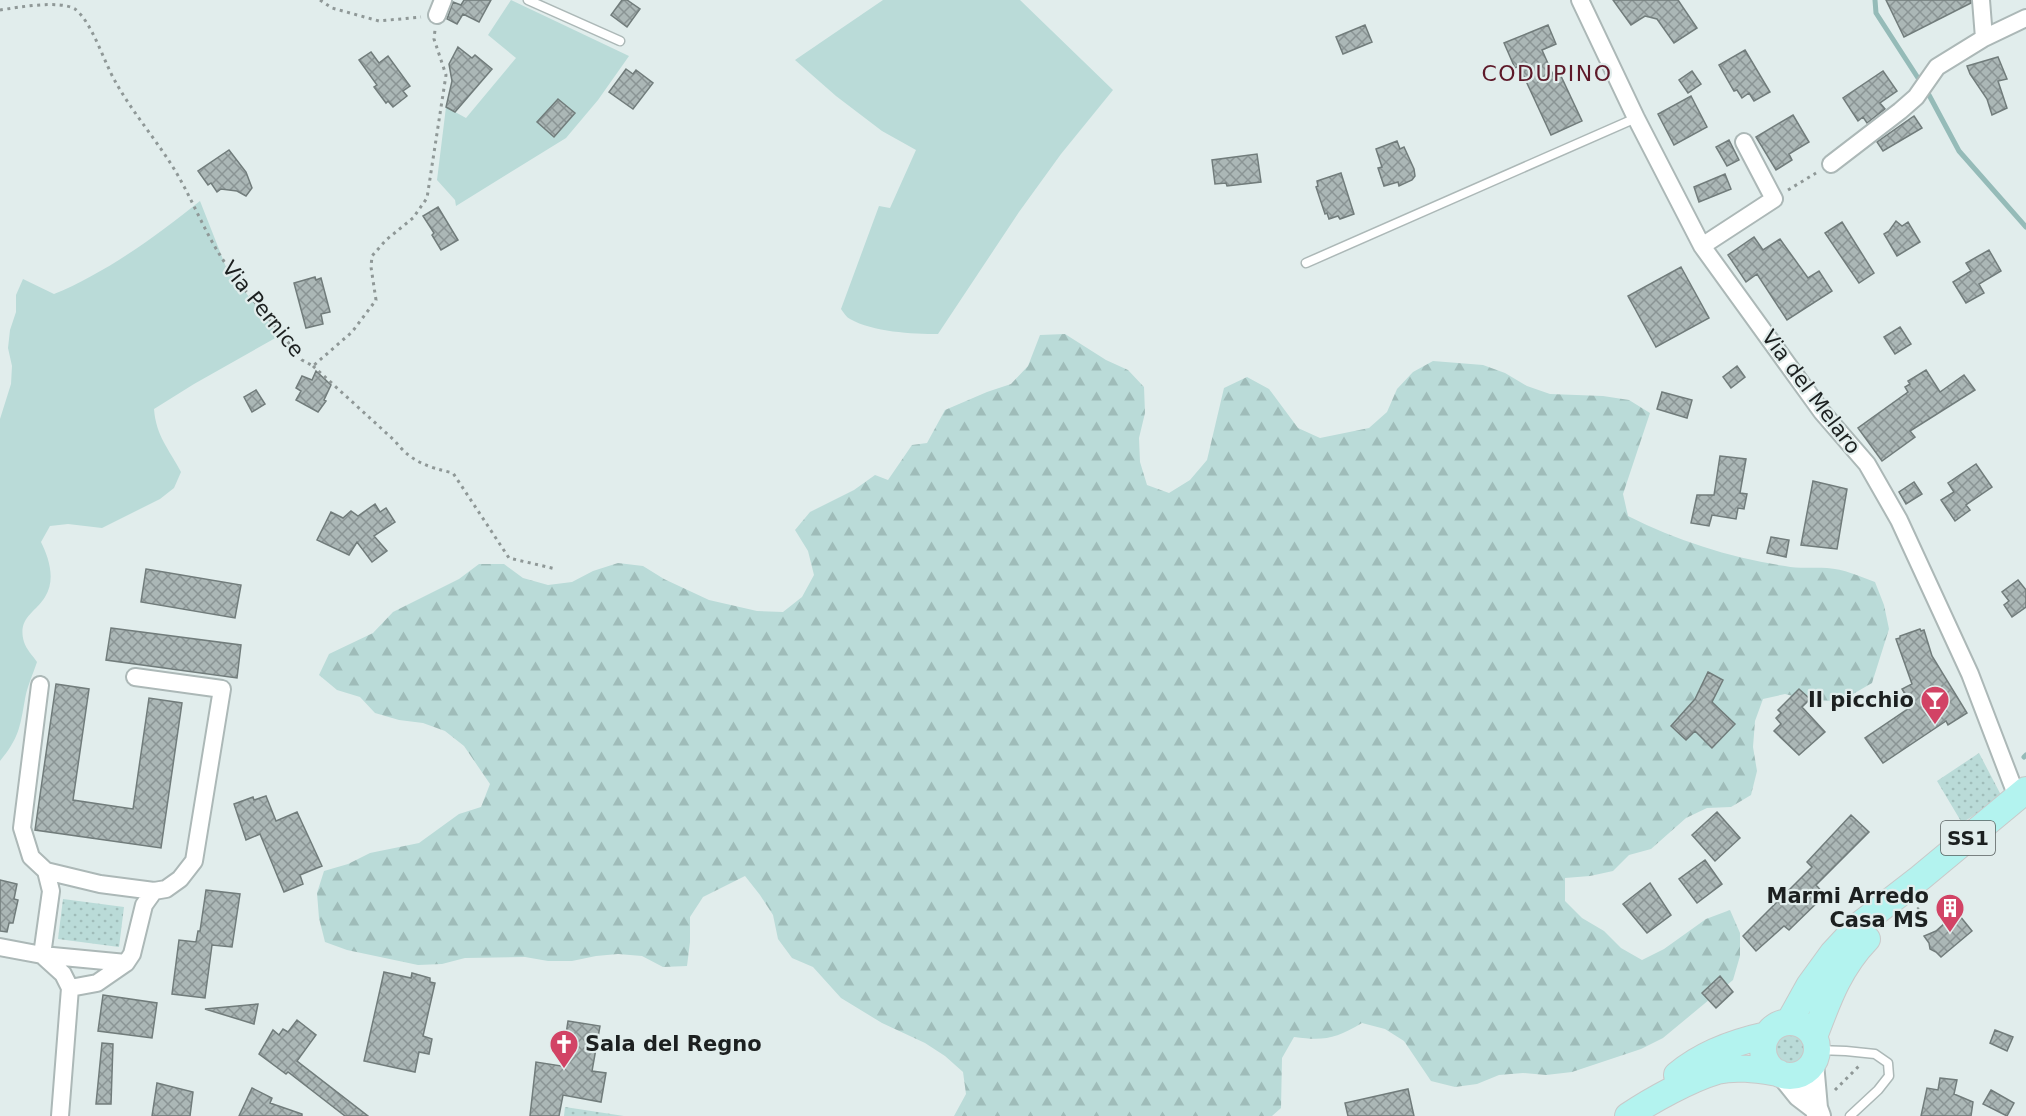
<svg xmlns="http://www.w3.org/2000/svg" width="2026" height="1116" font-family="'DejaVu Sans',sans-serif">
	<defs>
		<pattern id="forest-firs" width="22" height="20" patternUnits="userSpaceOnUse" patternTransform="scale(1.5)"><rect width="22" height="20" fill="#badbd8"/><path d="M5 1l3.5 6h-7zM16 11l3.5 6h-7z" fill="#9fbcb9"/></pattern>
		<pattern id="park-dots" width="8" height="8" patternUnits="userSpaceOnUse" patternTransform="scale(1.5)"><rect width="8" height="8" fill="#badbd8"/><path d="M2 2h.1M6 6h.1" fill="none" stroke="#9fbcb9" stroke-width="1.8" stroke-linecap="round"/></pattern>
		<pattern id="building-cross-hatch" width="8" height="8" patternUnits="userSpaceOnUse" patternTransform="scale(1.5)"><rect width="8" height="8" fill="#abb7b6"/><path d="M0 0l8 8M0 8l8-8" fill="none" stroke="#8a9494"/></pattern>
	</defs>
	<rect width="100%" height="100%" fill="#e1edec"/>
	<path fill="#badbd8" d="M511,0L629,56L598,100L566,138L456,206L455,200L437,180L446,107L466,118L516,58L488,35Z
		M883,0H1020L1113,90L1061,154L1019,212L938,334C912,334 873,332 850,319C846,317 844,313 841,309L879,206L890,208L916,150L882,131L836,96L795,60Z
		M200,201L226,267L279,336L194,384L154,409C156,436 169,449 181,472L174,488L160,499L102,528L68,524L50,526L41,542C49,558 56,580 45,597C35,613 17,618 24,642C26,649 33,656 37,662C33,674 27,687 25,699C20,727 19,738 0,761V419L11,384L12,366L8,348L10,330L16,312V295L23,279L54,294C104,274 158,235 200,201Z"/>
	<path fill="url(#forest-firs)" d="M1065,334L1106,360L1128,370L1144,387L1145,413L1139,438L1140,462L1147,485L1169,493L1190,480L1207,460L1224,388L1247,377L1269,389L1298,428L1320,438L1369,428L1387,412L1397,389L1413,372L1433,361L1483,365L1505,373L1527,386L1550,394L1603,396L1629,400L1650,413L1623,494L1628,516C1677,541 1732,558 1785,566C1799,569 1813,567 1827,568C1844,569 1859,576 1875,582L1884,605L1889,629L1872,683L1853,694L1832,701L1809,700L1785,694L1763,699L1755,721L1753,747L1757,771L1751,795L1731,807L1707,808L1686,818L1651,849L1629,855L1613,871L1590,876L1565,878V901L1582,918L1604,931L1621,948L1642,960L1664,949L1706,919L1730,910L1740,933V956L1733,980L1663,1038L1641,1049L1572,1072L1546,1075L1523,1073L1499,1075L1477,1084L1455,1087L1431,1081L1404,1041L1385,1029L1362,1023C1335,1039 1324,1041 1294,1037L1282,1058L1281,1108L1272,1116H954L966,1094L963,1072L945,1056L925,1043L882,1023L841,998L813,967L792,958L778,939L773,915L760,895L745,876L703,897L690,917V942L687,966L663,967L642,956L618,954L596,956L572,961H548L525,957L465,958L442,964L418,965L347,950L325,942L319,918L317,893L324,871L348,864L370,853L419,843L459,814L481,807L490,784L464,746L445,731L423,723L399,720L375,713L360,697L337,690L319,675L329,654L373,633L393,612L459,579L479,564H504L523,578L548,585L572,582L593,571L618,563L643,566L664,579L709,600L757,611L783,612L802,597L814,575L808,551L795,530L810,512L854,490L875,475L888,480L912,445L927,443L945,410L987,392L1011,384L1028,366L1040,335Z"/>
	<path fill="url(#park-dots)" d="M1979,753L2002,797L1962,823L1937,781Z
		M63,899L124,907L119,947L58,939Z
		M1769 1048a21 21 0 1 1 42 0a21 21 0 1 1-42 0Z
		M565,1107L624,1116H564Z"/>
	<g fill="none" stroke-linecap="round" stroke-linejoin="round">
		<path stroke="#95bbb8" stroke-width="5" d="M1875,0L1876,13L1929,95L1959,151L2026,227
			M2024,757L2026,755"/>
	</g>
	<path fill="url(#building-cross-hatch)" stroke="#717c7b" stroke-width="1.5" d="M464,0H491L479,22L463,14L457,24L447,19L453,2L461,5Z
		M622,0H627L640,9L627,27L611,15Z
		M1613,0H1678L1697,28L1674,43L1657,19L1645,16L1631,25Z
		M1886,0H1971V3L1904,37Z
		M1365,25L1372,42L1343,54L1336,37Z
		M1548,25L1556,44L1542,50L1554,77L1560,74L1582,121L1551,135L1519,66L1515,68L1504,43Z
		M458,47L472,58L475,55L492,69L455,112L446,107L452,81L449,64Z
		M1745,50L1770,92L1754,101L1749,93L1742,98L1737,90L1734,91L1719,65Z
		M371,52L379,63L388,56L410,86L403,91L407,96L393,107L388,101L386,103L374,87L377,85L359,60Z
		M1998,57L2007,79L1998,81L2007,108L1992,115L1987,99L1970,74L1967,66Z
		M626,69L633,74L636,70L653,83L633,109L609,92Z
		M1692,71L1701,84L1688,93L1679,80Z
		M1883,71L1897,91L1880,103L1885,109L1867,123L1863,117L1858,121L1843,98Z
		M1691,96L1707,127L1674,145L1658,114Z
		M558,99L575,113L554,137L537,122Z
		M1793,115L1809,142L1789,154L1792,160L1776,170L1756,137Z
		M1914,116L1922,128L1883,151L1877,142Z
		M1729,140L1739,160L1727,166L1716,147Z
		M1397,141L1400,149L1404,147L1414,169L1415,176L1412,180L1399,186L1398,182L1384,186L1378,168L1382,167L1376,149Z
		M229,150L246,172L252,188L246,196L237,191L221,189L217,192L211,183L208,185L198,171Z
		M1257,154L1261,182L1227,186L1226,183L1215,184L1212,160Z
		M1341,173L1354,214L1340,219L1338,216L1329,219L1327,213L1325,214L1316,187L1318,186L1317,181Z
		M1725,174L1731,189L1699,202L1694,187Z
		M438,207L458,240L441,250L432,235L434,233L423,216Z
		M1896,221L1902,226L1908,222L1920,242L1897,256L1884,234L1889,231Z
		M1842,222L1874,273L1859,283L1825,233Z
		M1754,237L1763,250L1780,239L1808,278L1819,271L1832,291L1787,320L1757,274L1746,282L1728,255Z
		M1989,250L2001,271L1979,284L1984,293L1966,303L1953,282L1971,271L1966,263Z
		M1681,267L1709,318L1656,347L1628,296Z
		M315,277L316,280L321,278L330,312L321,314L323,324L306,328L294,283Z
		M1900,327L1911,344L1895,354L1884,337Z
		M1737,366L1745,377L1731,388L1723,377Z
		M1926,370L1940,392L1964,375L1975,390L1910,431L1915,437L1882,461L1858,428L1908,392L1905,387L1910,384L1908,381Z
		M316,371L331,385L324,400L326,401L318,412L296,400L301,391L296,388L302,376L312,380Z
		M256,390L265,404L252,412L244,397Z
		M1662,392L1692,400L1687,418L1657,409Z
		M1720,456L1746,459L1740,493L1747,494L1744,509L1738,508L1736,519L1712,515L1709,526L1691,523L1697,495H1714Z
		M1976,464L1992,487L1966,505L1970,510L1955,521L1941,500L1954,492L1948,483Z
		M1813,481L1847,489L1837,549L1801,545Z
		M1914,482L1922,494L1906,504L1899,492Z
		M375,504L380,512L386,508L395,522L374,536L387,551L372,562L357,542L349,555L317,540L331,512L343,518L351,511L358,516Z
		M1771,537L1789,540L1786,557L1767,553Z
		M146,569L241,585L235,618L141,602Z
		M2018,580L2026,590V607L2012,617L2004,605L2009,601L2002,592Z
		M111,628L241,645L237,678L106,660Z
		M1920,629L1921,631L1924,630L1932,656L1967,713L1948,725L1946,721L1883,763L1865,738L1912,706L1902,689L1912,684L1896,639L1900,638V636Z
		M1708,672L1723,680L1712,702L1735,724L1712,748L1695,731L1686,740L1671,726L1695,699Z
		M56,684L89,689L73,800L106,805L133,809L149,698L182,703L161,848L35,830Z
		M1799,689L1810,699L1802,707L1825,732L1799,755L1774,731L1781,724L1776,718L1781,713L1778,710Z
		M266,796L276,821L297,812L322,866L300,875L303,884L284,892L260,834L246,840L234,804L253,797L254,800Z
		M1717,812L1740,838L1715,861L1692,835Z
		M1851,815L1869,832L1816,885L1825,895L1789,930L1784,926L1756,951L1743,936L1812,867L1807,862Z
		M1705,860L1722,884L1697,903L1679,879Z
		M0,880L17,884L14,899L18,900L13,923H9L7,932L0,931Z
		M1650,883L1671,915L1647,933L1623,904Z
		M206,890L240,894L232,947L212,945L205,998L172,994L179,940L196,942L198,931H200Z
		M1955,910L1972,931L1941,957L1936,952L1930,949L1929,943L1924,936L1936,931L1946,922Z
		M384,972L411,978L412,973L430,978V982L435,983L423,1036L432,1039L429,1054L419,1052L415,1072L364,1061Z
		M1720,976L1733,992L1716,1008L1702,993Z
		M103,995L157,1003L152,1038L98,1031Z
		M258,1004L254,1024L205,1009Z
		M297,1020L316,1035L297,1061L368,1116H345L288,1072L286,1074L259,1054L273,1030L279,1035L283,1029L288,1032Z
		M568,1021L600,1026L592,1071L606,1073L601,1102L563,1095L559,1116H530L536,1062L561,1066Z
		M1995,1030L2013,1037L2007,1051L1990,1043Z
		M102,1043L113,1044L111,1104H96Z
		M1940,1078L1957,1080L1954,1094L1973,1102L1971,1116H1921L1927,1088L1938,1090Z
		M157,1083L193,1092L190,1116H152Z
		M252,1088L272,1098L270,1103L302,1114V1116H239Z
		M1408,1089L1414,1116H1348L1345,1103Z
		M1991,1090L2014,1103L2007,1116L1983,1104Z"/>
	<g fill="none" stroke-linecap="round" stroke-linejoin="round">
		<g stroke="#acb8b7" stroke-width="11">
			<path id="lane" d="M528,0L620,41
				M1306,263L1636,118
				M1817,1050L1846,1051L1875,1054L1888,1063L1889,1076L1878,1090L1850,1116"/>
		</g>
		<g stroke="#acb8b7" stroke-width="20">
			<path id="street" d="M1580,0L1636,118L1702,246L1822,412L1867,464L1899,520L1970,674L2017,797
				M1981,0L1984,38
				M437,15L443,0
				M1831,164L1900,111L1916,97L1937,67L1984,38L2026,18
				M1702,246L1774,199L1744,142
				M40,685L22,828L31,857L46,871
				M0,947L42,955L126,963
				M42,955L51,891L46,871L100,884L154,891L166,889L180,879L194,861L222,689L135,677
				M42,955L63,974L70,988
				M60,1116L70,988L97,983L126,963L132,954L144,905L154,891"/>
		</g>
		<g stroke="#acb8b7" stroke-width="26">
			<path id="secondary" d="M1812,1063L1816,1108L1819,1116
				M1783,1075L1799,1095L1816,1108"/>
		</g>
		<g stroke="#c9c9c9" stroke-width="28">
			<path id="primary" d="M1789,1022L1809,986L1833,953L1858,926L1920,878L2026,790
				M1763 1049a27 27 0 1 1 54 0a27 27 0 1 1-54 0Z
				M1814,1037C1828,1000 1839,968 1867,939
				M1677,1075C1703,1053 1735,1042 1767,1035
				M1628,1116C1652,1100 1690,1079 1717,1071C1737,1066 1759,1070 1779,1073"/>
		</g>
		<path stroke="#8f9897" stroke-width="3" stroke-dasharray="3 4.5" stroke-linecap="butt" d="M320,0L332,8L379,21L421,17
			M0,10C20,7 59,0 75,9C92,22 104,62 115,81C131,110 153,136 171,164C189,192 201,224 218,252C242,291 275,324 302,360L313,366L352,332L376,300L371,267L372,256L386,240L413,218L427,198L446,75L434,39L435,30
			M1788,190L1816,173
			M313,366L395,441C411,462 428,467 453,473L509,558L556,569
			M1894,928L1919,908
			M1835,1090L1860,1065"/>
		<use href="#lane" stroke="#fff" stroke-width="8"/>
		<use href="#street" stroke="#fff" stroke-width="16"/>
		<use href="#secondary" stroke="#fff" stroke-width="22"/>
		<use href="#primary" stroke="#b3f3ef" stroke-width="26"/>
	</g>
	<defs>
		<g id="bar-pin" transform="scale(1.5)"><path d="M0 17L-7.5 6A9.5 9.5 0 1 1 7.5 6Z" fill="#d24365" stroke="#e1edec"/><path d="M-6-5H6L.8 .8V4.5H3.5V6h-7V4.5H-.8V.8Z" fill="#fff"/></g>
		<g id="building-pin" transform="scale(1.5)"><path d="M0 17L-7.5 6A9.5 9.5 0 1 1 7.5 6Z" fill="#d24365" stroke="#e1edec"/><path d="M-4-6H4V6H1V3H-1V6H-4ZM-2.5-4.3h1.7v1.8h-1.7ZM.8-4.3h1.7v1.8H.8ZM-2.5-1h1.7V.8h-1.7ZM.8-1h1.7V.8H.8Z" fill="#fff"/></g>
		<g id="church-pin" transform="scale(1.5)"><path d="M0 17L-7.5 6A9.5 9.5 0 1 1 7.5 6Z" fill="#d24365" stroke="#e1edec"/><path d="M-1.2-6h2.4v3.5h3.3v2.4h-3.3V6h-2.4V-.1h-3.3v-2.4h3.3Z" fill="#fff"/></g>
	</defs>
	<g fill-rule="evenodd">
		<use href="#bar-pin" x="1935" y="700"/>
		<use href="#building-pin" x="1950" y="908"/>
		<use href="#church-pin" x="564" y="1044"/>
	</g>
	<g text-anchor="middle" stroke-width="4.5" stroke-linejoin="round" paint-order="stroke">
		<rect fill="#e1edec" stroke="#575e5d" stroke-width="1.5" x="1941" y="821" width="54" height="34" rx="4.5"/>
		<g font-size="20" font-weight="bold" fill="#1c2020">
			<text x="1968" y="845">SS1</text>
		</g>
		<g font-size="21" fill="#1c2020" stroke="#e1edec">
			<text transform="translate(263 309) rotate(51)" y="7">Via Pernice</text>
			<text transform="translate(1811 392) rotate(53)" y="7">Via del Melaro</text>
		</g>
		<g font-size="21" font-weight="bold" fill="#1c2020" stroke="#e1edec" text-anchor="end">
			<text x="1914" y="707">Il picchio</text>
			<text x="1929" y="903">Marmi Arredo<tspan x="1929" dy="24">Casa MS</tspan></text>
			<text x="585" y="1051" text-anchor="start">Sala del Regno</text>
		</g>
		<g font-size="22" letter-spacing="1.5" fill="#5d1929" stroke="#e1edec">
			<text x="1547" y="81">CODUPINO</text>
		</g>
	</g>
</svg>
